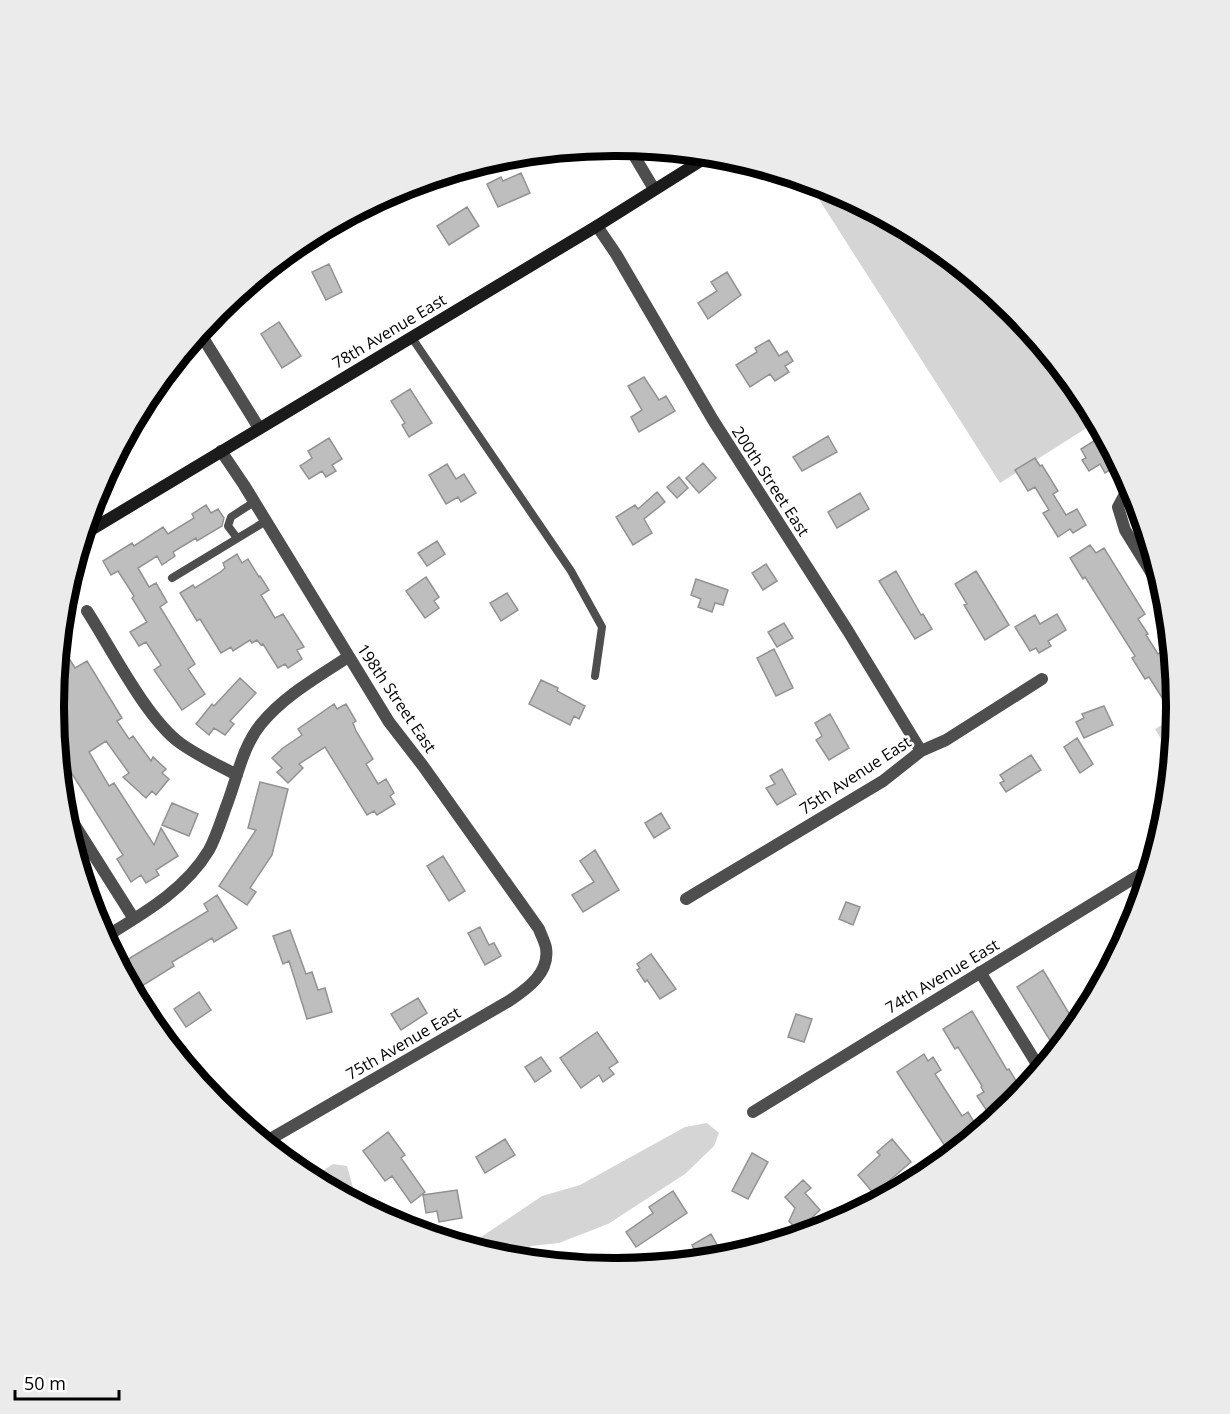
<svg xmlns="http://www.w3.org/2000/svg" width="1230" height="1414" font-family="'Open Sans',sans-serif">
	<rect width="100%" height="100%" fill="#fff"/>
	<path fill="#d5d5d5" d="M808,182L830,189L927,241L945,255L956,272L971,277L1012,311L1082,396L1096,422L1000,483Z
		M1175,717L1171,755L1155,729Z
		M707,1123L719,1133L714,1146L685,1174L608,1224L559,1243L531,1246L515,1258L505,1257L468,1246L542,1196L580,1185L685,1127Z
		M333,1164L347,1166L357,1202L312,1178Z"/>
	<path fill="#bebebe" stroke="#929292" stroke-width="1.5" d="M521,173L530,193L498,207L487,184L501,177L503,181Z
		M467,207L479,226L449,245L437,226Z
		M329,264L342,292L326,300L312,272Z
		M727,272L741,295L708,319L698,303L717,291L711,282Z
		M279,322L301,356L282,368L261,334Z
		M769,340L779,356L787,351L793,361L785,366L789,372L775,381L770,374L750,387L736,365L757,352L755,348Z
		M644,377L659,400L666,396L675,411L639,432L631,417L642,410L628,386Z
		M410,389L432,423L409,437L402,425L405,423L391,401Z
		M828,436L837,452L802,471L793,457Z
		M329,438L342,459L332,465L336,471L326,477L322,471L309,479L300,466L312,458L308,451Z
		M1097,439L1115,467L1105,473L1100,464L1089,471L1082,460L1086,458L1081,449Z
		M1035,458L1040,466L1042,465L1058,491L1053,494L1066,515L1077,509L1086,525L1073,533L1070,529L1058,537L1043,513L1049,510L1035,487L1028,491L1015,470Z
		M703,463L716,478L699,493L686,478Z
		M447,464L456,479L464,474L476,493L461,502L458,497L446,504L429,475Z
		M679,477L688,488L677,498L667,487Z
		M657,492L665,502L644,519L652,533L633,545L616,517L635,505L638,509Z
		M860,493L869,509L837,528L828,512Z
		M206,505L211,513L218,509L224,518L222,526L197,541L196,538L173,552L175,556L162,565L157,556L138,568L149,587L156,583L167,602L160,607L195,664L188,669L205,694L182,710L154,670L161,665L146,642L139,646L130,632L147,622L132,598L134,596L118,571L111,575L103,561L132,543L134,546L163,527L168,534L194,518L192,514Z
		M437,541L445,554L427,566L418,553Z
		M1090,545L1096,553L1104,548L1145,614L1138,619L1148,634L1146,635L1158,654L1166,649L1171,658L1176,707L1175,718L1149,677L1145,679L1132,658L1135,656L1085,577L1083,579L1070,558Z
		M237,554L242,563L248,559L259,577L260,576L269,590L261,595L275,618L283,614L304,647L297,650L302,659L288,668L285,664L278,668L263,644L261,645L257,640L252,643L250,640L233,651L231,647L221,653L200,619L197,621L180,593L193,585L195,588L219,573L225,568L223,563Z
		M766,564L777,581L763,590L752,573Z
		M896,571L921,615L923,614L932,629L915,639L879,581Z
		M976,571L1009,625L985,640L964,605L967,604L955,584Z
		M426,577L439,597L434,601L439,608L425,618L406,591Z
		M696,579L728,590L723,605L715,603L712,612L698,607L701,599L691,595Z
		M507,593L518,610L501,621L490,603Z
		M1057,614L1066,630L1048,641L1051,646L1039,653L1036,648L1030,651L1015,627L1035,615L1040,624Z
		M784,623L793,638L777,647L768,632Z
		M774,649L793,688L776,696L757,658Z
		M70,660L75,668L87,661L122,718L117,721L129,739L133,736L151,761L153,757L166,769L162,773L169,779L156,795L152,791L146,798L123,777L129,773L106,741L89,752L109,786L114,783L154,845L161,828L178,856L156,870L159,875L146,883L141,875L131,882L117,859L123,855L59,753L58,751L67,746L56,725L54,707L58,668Z
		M240,678L256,693L230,721L234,724L225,735L214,728L209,735L196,724L212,704L214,706Z
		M541,680L558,688L557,691L585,706L579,719L574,716L570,725L529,704Z
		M334,704L337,709L346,704L356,721L353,723L356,731L373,759L366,764L378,784L386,779L394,793L390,796L395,804L377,815L374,811L367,815L325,747L299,764L303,768L288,783L277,772L282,768L272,758L283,748L302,735L298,729Z
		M1104,706L1113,725L1084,738L1076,722L1084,718L1082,714Z
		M830,714L849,748L829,760L816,740L822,736L815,723Z
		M1077,738L1093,764L1080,773L1064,747Z
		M1031,755L1041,770L1006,792L1000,783L1004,781L1000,775Z
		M782,769L796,794L777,805L766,788L775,784L770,776Z
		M260,782L288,789L272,855L250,888L256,892L247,905L219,886L256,830L248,828Z
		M172,803L198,814L189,836L162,825Z
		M661,813L670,828L654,838L645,823Z
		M595,850L619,890L583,912L572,895L594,882L580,861Z
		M443,856L465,891L449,901L427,866Z
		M217,895L237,928L214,942L212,938L172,962L174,966L134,991L120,964L208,911L204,904Z
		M846,902L860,907L853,925L839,919Z
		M480,927L489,945L494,943L501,956L485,965L468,933Z
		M290,930L306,974L312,972L318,990L325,988L332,1012L307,1019L289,961L283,964L273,936Z
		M651,954L676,989L660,999L647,980L645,982L637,970L640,968L637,964Z
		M1043,970L1076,1025L1056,1050L1017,987Z
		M199,992L211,1010L186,1027L174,1009Z
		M418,998L427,1013L401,1030L391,1014Z
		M972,1011L1007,1070L1009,1069L1022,1091L1011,1104L999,1114L995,1106L987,1111L977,1096L984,1092L981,1087L982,1086L958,1047L955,1049L943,1029Z
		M796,1014L812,1019L804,1042L788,1037Z
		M597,1032L618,1062L609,1068L614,1074L603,1082L599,1075L581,1088L560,1058Z
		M924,1054L928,1061L933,1057L941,1070L935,1074L962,1116L968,1112L979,1130L950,1154L897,1072Z
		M541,1057L551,1071L535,1082L525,1067Z
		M388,1132L405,1155L401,1158L425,1192L411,1203L392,1176L385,1181L363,1151Z
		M505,1139L515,1155L485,1173L476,1157Z
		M892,1139L911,1162L874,1194L858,1175L880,1155L877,1152Z
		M752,1153L768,1162L748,1199L732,1191Z
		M803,1180L811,1188L805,1193L820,1210L798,1231L789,1221L795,1208L785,1197Z
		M457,1190L462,1218L439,1222L437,1211L426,1213L423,1195Z
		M673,1191L687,1213L636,1247L626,1232L653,1213L649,1207Z
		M711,1234L724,1257L700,1260L692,1245Z"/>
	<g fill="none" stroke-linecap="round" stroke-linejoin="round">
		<path stroke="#4e4e4e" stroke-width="8" d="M412,338L571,571L602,627L595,676
			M237,538L228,526L231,517L254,502
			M172,578L266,521"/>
		<path stroke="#4e4e4e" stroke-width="12" d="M629,147L654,189
			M597,226L616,254L713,420L848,631L921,751
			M200,333L259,428
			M221,451L244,485L389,722L423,766L539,929C541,935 545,942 546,948C550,973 527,989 509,1001L272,1138L263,1140
			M1132,489L1125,494L1118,507L1125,530L1164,593
			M87,611C111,648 146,718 180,743C198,756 218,765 237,775
			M64,808L134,919
			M686,899L883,781L921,751L946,740L1042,679
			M105,937C144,913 185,890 209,850C216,837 221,821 226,807C237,779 242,747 261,724C285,695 318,677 348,657
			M980,972L1040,1069
			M753,1112L1149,869"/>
		<path stroke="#1b1b1b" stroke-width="12" d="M84,534L597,226L710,155"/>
	</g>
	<g text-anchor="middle" stroke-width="5" stroke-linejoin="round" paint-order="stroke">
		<g font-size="16" fill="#000" stroke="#fff">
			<text transform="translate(389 331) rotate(-31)" y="6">78th Avenue East</text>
			<text transform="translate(771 481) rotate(57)" y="6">200th Street East</text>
			<text transform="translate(397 698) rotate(56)" y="6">198th Street East</text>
			<text transform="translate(855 775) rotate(-33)" y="6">75th Avenue East</text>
			<text transform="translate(942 976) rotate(-31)" y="6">74th Avenue East</text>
			<text transform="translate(403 1043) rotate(-30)" y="6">75th Avenue East</text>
		</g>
	</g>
	<path d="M0 0H1230V1414H0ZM614 156H616A550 550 0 0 1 1166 706V708A550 550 0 0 1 616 1258H614A550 550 0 0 1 64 708V706A550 550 0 0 1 614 156Z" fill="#ebebeb" fill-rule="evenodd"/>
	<path fill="none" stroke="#000" stroke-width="8" d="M614 156H616A550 550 0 0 1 1166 706V708A550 550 0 0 1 616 1258H614A550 550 0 0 1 64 708V706A550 550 0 0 1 614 156Z"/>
	<path d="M15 1390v9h104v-9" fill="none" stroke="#000000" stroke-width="3"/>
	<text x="24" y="1390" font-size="18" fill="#000000" stroke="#ffffff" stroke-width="4.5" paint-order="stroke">50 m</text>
</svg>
